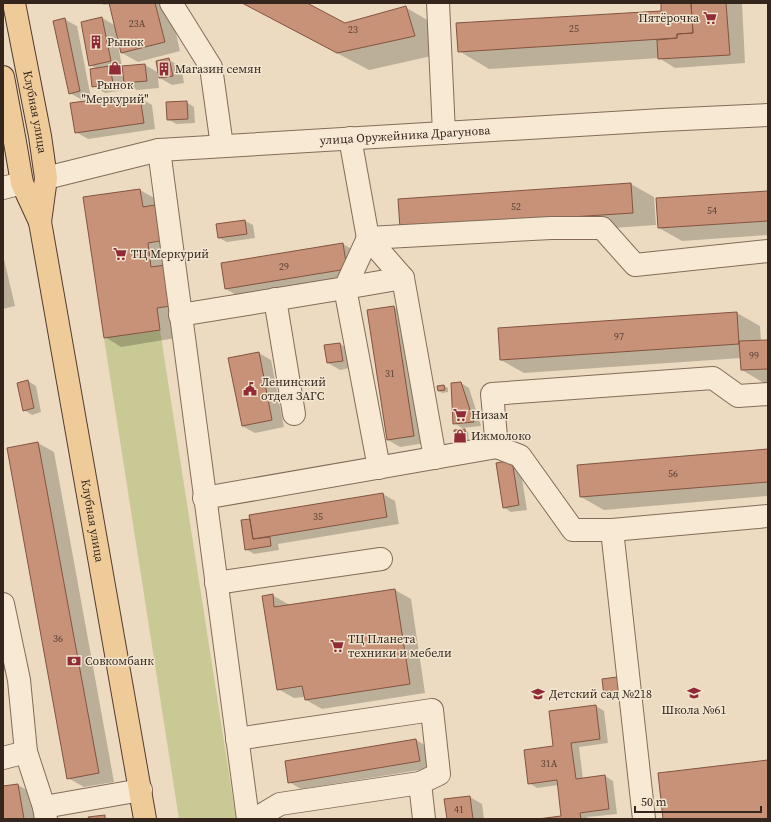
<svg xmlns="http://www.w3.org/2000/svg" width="771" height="822" font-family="'Source Serif 4',serif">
	<rect width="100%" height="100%" fill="#ecdbc1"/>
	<path fill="#c8c995" d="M160,330L234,806L236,819H179L104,338Z"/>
	<path fill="#0003" fill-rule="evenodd" d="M100,3H162L170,7L180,51L138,62L122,53L117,33H116L122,67L145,65L159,73L169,60L181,67L184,83L172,85L158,77L159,88L137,90L123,82L125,90L105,93L93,86L97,69L90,65L102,18L116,26L110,4L104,5ZM123,68L124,79H123L122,74L114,70Z
		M242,3H305L345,24L405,7L436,25L445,53L369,70Z
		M662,3H742L745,63L675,68L659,58L489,69L459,51L662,12Z
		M64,19L77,26L91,98L82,100L70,93Z
		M140,98L152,105L155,129L88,139L76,132L101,100L106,103Z
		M186,102L194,107L195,123L176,124L168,119Z
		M631,184L654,197L656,225L424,241Z
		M140,190L156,199L176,338L121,347L105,337Z
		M768,192V235L682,241L659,228Z
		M245,221L253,225L255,238L227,242L219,238Z
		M343,244L355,251L359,276L238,296L226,289L222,264Z
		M3,255L15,306L3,309Z
		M394,307L406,314L426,443L400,447L388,440Z
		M737,313L760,326L761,341H768V383H764L742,370L741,358L524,373L501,360Z
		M340,344L352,351L354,367L340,370L328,363Z
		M259,353L271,360L284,427L255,433L242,426Z
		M28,381L36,386L41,412L32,415L24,410Z
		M461,383L469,388L481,426L462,428L454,423Z
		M444,386L448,388V392L442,393L438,390Z
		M465,430L468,432L469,444L460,445L456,443Z
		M38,443L54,452L114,782L84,787L68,778Z
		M768,450V496L604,510L581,497Z
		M512,461L520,466L527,510L511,512L503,507Z
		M383,494L395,501L399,524L278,544L279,550L254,554L246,549L242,521Z
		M395,590L411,599L425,693L322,709L306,700L305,697L294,698L278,689L272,595L288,604L289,606Z
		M3,642L9,670L3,671Z
		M617,678L620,681L622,696L609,697L605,695Z
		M596,706L604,711L608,743L579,747L583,779L605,776L613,781L617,814L587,817L588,819H546L562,817L558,785L537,788L529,783L554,747L550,712Z
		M416,740L428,747L432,768L301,789L289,782Z
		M18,785L34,794L38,819H3V787Z
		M470,797L482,804L484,819H448Z"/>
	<path fill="#c89278" stroke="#825440" d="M109,3H155L165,42L121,53Z
		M242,3H307L345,23L406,6L415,36L337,53Z
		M661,3H691L693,33L677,34V38L458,52L456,23L661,11Z
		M691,3H726L730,55L658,59L657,40L677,38V34L693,33Z
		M102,17L111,61L89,66L81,22Z
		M65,18L80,91L69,94L53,21Z
		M169,58L173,76L159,78L156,61Z
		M145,64L147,81L124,83L122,66Z
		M110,66L113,83L92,87L90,69Z
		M140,97L144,123L75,133L70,103L101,99L102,102Z
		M187,101L188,119L167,120L166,102Z
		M631,183L633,213L400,228L398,199Z
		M140,189L143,207L155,205L160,241L148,243L151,267L165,265L171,306L157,308L160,330L104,338L83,197Z
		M768,191V221L658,228L656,198Z
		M245,220L247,234L218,238L216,224Z
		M343,243L347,269L225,289L221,263Z
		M394,306L414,436L387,440L367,310Z
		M737,312L739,344L500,360L498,328Z
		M768,340V369L741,370L739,341Z
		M340,343L343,361L327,363L324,345Z
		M259,352L272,420L242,426L228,358Z
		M28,380L34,408L23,411L17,383Z
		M461,382L474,422L453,424L451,383Z
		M444,385L445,390L438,391L437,386Z
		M465,429L466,442L455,443L454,430Z
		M38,442L99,773L67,779L7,448Z
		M768,449V482L580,497L577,465Z
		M512,460L519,505L503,508L496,463Z
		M383,493L387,517L253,539L249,515Z
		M250,519L253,539L270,537L271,546L245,550L241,520Z
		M395,589L410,684L305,700L302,686L277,690L262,596L273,594L274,607Z
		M617,677L619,694L604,696L602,679Z
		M596,705L600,739L571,743L576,779L605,775L609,809L580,813L581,819H538L561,816L557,780L528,784L524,750L553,746L549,711Z
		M416,739L420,761L288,783L285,761Z
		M768,760V819H663L658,773Z
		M18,784L24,819H3V786Z
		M470,796L473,819H447L444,799Z
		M105,815V819H89L88,817Z"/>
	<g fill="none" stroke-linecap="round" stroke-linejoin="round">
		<g stroke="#846c59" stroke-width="24">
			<g id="minor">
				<path d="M171,3L211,67L222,146"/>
				<path d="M438,3L444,133"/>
				<path d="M350,138L368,238L403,278L435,458"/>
				<path d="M159,150L248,819"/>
				<path id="s1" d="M46,178L159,150L662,120L768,115"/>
				<path d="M3,188L22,183"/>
				<path d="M345,288L368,238L551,228H602L635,265L768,251"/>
				<path d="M345,288L403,278"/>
				<path d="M275,299L294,414"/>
				<path d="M180,315L345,288L379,468"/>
				<path d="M497,447L520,456L573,530H612L768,516"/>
				<path d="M204,498L497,447L492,394L713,378L738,396L768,394"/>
				<path d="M612,530L644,819"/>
				<path d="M216,583L381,559"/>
				<path d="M3,604L19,680L26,752"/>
				<path d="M237,739L432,710L439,774L420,783"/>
				<path d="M3,758L26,752L44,807L46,819"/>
				<path d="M44,807L141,790"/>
				<path d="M255,819L280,804L420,783L424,819"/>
			</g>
		</g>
		<g stroke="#523b2e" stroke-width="24">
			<g id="major">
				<path id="s2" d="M14,3L40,136L46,178L40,222"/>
				<path id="s3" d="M3,77L15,142L22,183L40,222L145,819"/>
			</g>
		</g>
		<use href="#minor" stroke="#f7e9d3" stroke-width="22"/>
		<use href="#major" stroke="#eecb99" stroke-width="22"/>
	</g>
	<defs>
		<g id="supermarket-bare" transform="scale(1.08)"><path d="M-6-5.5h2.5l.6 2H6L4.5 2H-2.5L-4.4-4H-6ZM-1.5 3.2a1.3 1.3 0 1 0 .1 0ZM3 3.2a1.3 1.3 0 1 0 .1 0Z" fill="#912c37" stroke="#f3e6d0" stroke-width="2.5" paint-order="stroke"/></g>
		<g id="building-bare" transform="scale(1.08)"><path d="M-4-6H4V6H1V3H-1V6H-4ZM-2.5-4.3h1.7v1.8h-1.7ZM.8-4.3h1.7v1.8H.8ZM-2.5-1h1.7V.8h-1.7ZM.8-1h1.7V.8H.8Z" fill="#912c37" stroke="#f3e6d0" stroke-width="2.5" paint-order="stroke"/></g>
		<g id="shop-bare" transform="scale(1.08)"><path d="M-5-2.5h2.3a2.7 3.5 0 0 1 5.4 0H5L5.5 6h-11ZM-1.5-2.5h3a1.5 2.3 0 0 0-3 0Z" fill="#912c37" stroke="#f3e6d0" stroke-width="2.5" paint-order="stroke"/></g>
		<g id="civic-bare" transform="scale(1.08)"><path d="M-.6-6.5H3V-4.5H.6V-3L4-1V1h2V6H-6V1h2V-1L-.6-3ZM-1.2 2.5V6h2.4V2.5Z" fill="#912c37" stroke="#f3e6d0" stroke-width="2.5" paint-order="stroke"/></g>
		<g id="bank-bare" transform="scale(1.08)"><path d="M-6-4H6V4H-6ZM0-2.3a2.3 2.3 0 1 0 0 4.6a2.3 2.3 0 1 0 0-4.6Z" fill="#912c37" stroke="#f3e6d0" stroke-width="2.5" paint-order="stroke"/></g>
		<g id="school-bare" transform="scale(1.08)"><path d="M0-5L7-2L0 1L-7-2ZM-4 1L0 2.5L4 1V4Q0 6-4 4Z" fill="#912c37" stroke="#f3e6d0" stroke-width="2.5" paint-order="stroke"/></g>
	</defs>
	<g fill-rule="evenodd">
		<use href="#supermarket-bare" x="710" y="18"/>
		<use href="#building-bare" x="96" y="42"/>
		<use href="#shop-bare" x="115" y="68"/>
		<use href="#building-bare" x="164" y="69"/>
		<use href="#supermarket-bare" x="120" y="254"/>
		<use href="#civic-bare" x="250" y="389"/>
		<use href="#supermarket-bare" x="460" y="415"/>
		<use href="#shop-bare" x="460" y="436"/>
		<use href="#supermarket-bare" x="337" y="646"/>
		<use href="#bank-bare" x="74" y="661"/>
		<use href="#school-bare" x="694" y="693"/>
		<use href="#school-bare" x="538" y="694"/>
	</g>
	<g text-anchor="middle" stroke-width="3" stroke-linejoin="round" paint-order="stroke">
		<g font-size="10" fill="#594134">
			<text x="137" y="27">23А</text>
			<text x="574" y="32">25</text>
			<text x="353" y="33">23</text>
			<text x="516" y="210">52</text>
			<text x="712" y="214">54</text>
			<text x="284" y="270">29</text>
			<text x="619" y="340">97</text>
			<text x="754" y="359">99</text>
			<text x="390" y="377">31</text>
			<text x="673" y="477">56</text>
			<text x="318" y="520">35</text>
			<text x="58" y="642">36</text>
			<text x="549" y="767">31А</text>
			<text x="459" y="813">41</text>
		</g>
		<g font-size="12" fill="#34261d" stroke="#f3e6d0" text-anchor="start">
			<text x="699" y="22" text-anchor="end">Пятёрочка</text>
			<text x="107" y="46">Рынок</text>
			<text x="175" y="73">Магазин семян</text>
			<text x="115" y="89" text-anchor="middle">Рынок<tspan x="115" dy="14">"Меркурий"</tspan></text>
			<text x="131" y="258">ТЦ Меркурий</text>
			<text x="261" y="386">Ленинский<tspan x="261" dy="14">отдел ЗАГС</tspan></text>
			<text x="471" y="419">Низам</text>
			<text x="471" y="440">Ижмолоко</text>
			<text x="348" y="643">ТЦ Планета<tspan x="348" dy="14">техники и мебели</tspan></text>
			<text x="85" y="665">Совкомбанк</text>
			<text x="549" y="698">Детский сад №218</text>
			<text x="694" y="714" text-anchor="middle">Школа №61</text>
		</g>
		<g font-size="12" fill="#34261d" stroke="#f3e6d0">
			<text dy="4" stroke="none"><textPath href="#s2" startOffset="111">Клубная улица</textPath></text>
			<text dy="4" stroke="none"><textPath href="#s1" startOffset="363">улица Оружейника Драгунова</textPath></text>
			<text dy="4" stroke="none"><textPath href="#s3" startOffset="454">Клубная улица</textPath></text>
		</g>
	</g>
	<rect width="771" height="822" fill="none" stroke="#34261d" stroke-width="8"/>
	<path d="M635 806v6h126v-6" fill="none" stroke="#34261d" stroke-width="2"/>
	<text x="641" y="806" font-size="12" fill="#34261d" stroke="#f3e6d0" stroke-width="3" paint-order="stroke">50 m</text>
</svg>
